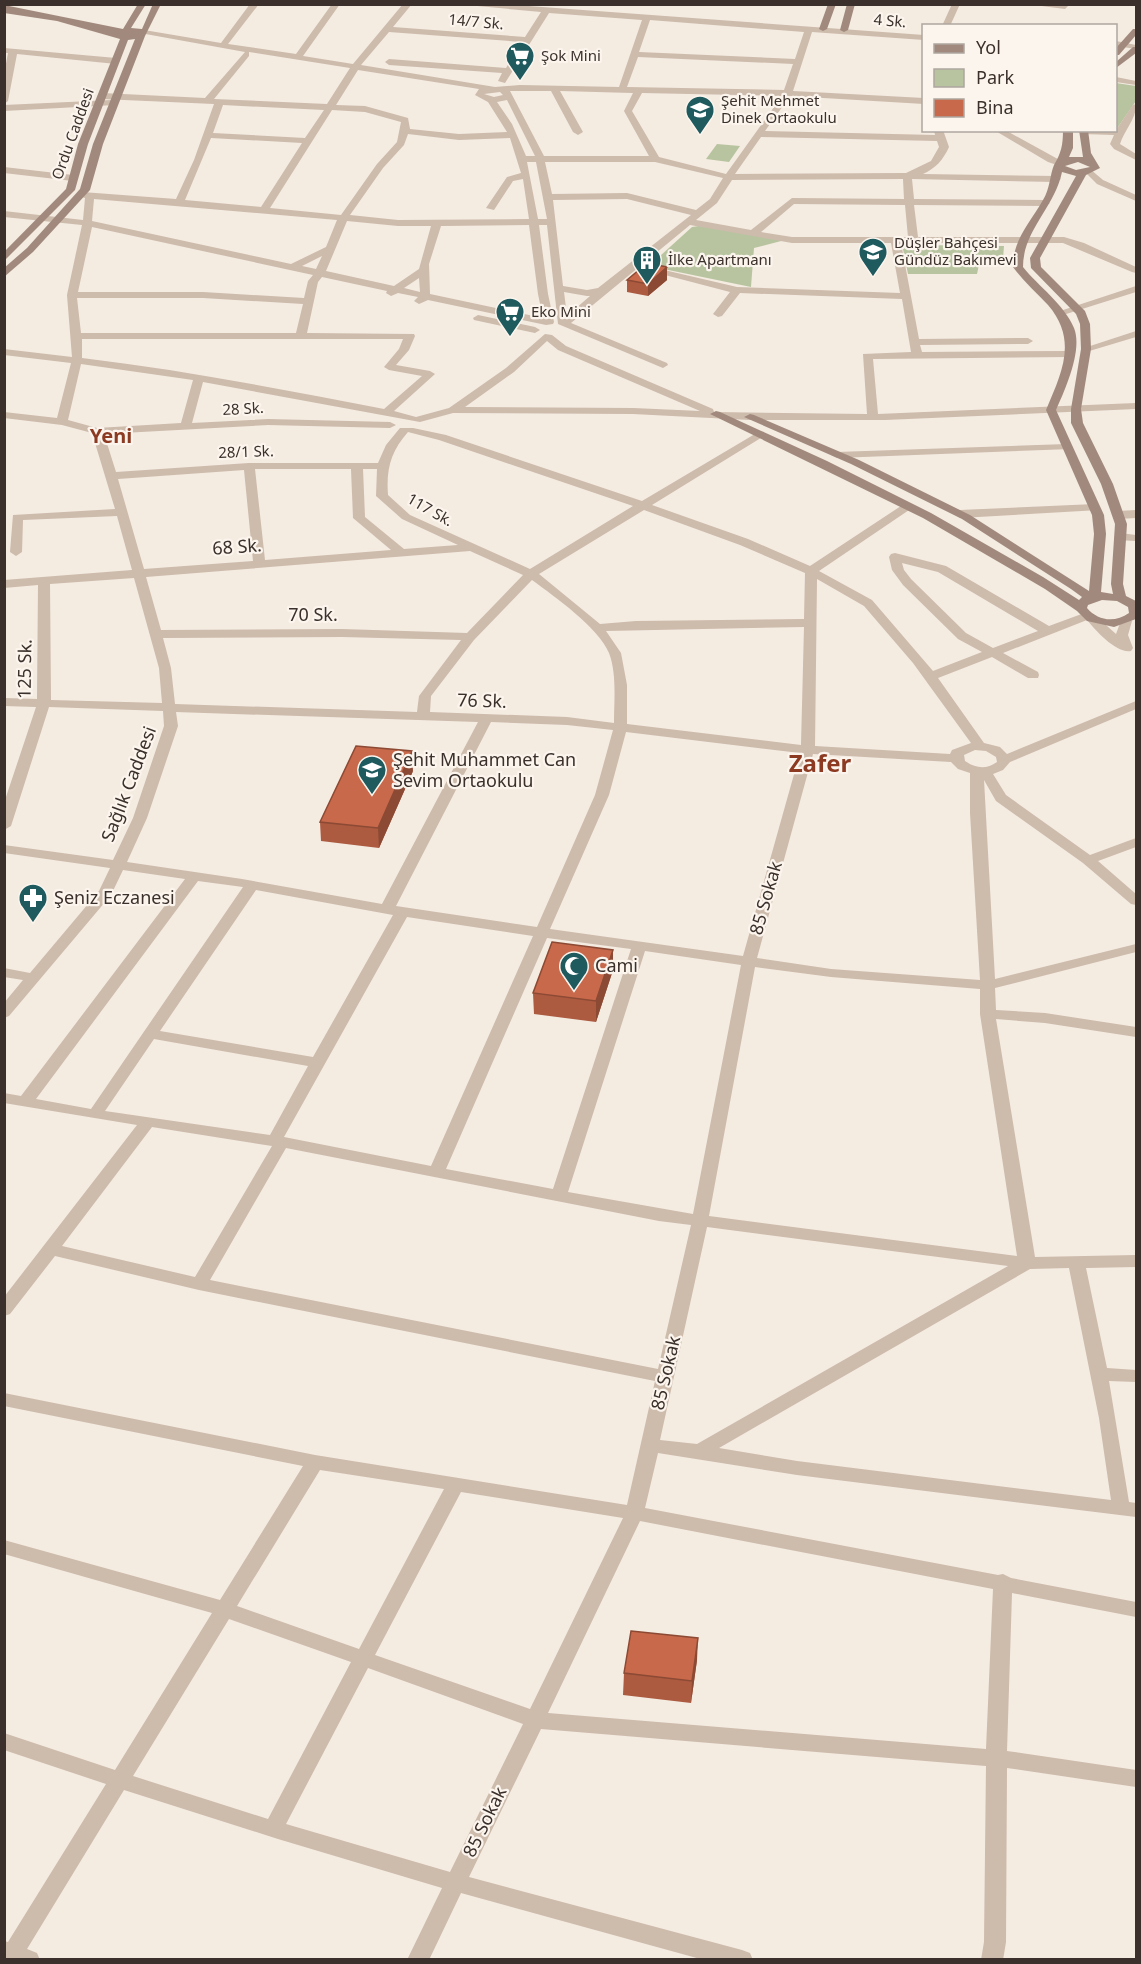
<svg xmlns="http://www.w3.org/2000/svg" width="1141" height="1964" font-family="'Noto Sans',sans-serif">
	<rect width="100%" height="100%" fill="#f4ebe1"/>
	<path fill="#b8c4a0" d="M1116,83L1136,86V101L1116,130Z
		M717,144L740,146L729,162L706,159Z
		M699,226L785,240L754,248L751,287L649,266L692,227Z
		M911,245L1004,246L1003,258L980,260L977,274H908L903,249Z"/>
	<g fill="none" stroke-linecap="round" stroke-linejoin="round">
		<path fill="#cdbbac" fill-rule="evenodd" d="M250,4H259L228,44L296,54L332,4H340L303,56L353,64L403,4H412L393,27L525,37L541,12L456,4H500L924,35V40L812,32L793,91L924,98V104L790,96L765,131L935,135L934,130H943L949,147C943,160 936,168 923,174L1056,176L1061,179L1056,182L912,179L914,199L1045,200L1050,203L1045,206L914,205L918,237H1064L1084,243L1136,267V273L1132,272L1063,243H901L919,339L1028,338L1033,341L1028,344L920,345L922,352L1069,351L1074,354L1069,357L873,359L878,414L1136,403V409L885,420H750L633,414L453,413L420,422L203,382L192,423L268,419L390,422L396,425L390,428L268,425L104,434L116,472L249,463H378L386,445L400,428H413L446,435L642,501L760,431L764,432V436L652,505L748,539L810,566L904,504H912V508L819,571L872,600L933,671L982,652L958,639L903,585L892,570L889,557L891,554L895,553L946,566L1049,626L1087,612L1097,617L1116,634L1122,618L1126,617L1132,621L1128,635L1133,648L1131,651C1117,654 1096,631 1087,620L1003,653L1038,672L1039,675L1038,678H1028L992,657L938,678L984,743L1000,747L1007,754L1136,701V709L1010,762L1003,770L993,774L1006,795L1090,855L1136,838V847L1098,861L1136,894V905L1131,904L1083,863L996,801L984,780L995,979L1136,944V952L995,988L996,1010L1045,1013L1136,1027V1037L1045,1023L996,1019L1035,1257L1136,1255V1267L1086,1268L1107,1368L1136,1370V1382L1109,1381L1129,1502L1136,1503V1517L797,1475L658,1453L645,1508L998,1575L1003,1574L1011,1578L1136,1602V1617L1012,1593L1007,1751L1136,1770V1787L1007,1768L1006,1942L1003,1960H981L984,1942L986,1766L541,1729L469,1877L742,1950L750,1953L753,1960H704L461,1893L429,1960H407L442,1888L278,1839L124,1790L27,1949L37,1953L40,1960H4V1941L8,1942L106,1784L4,1750V1733L115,1770L212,1613L4,1554V1540L220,1600L303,1466L4,1406V1393L315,1455L627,1505L655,1381L199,1290L55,1256L10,1314L4,1316V1297L137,1125L4,1103V1093L21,1096L185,879L123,870L111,895L9,1016L4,1018V1003L23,980L4,977V968L30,973L99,891L110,868L4,853V845L113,860L133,818L164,726L163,711L49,707L11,826L4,830V803L36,707L4,706V698L37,699L38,585L4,588V580L132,570L117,516L23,520L22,552L16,556L10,552L13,515L115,509L92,433L62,425L4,418V412L57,418L71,363L4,355V349L72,357L67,295L82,225L4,217V211L83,220L85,198L77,195L82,192L176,199L194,160L214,104L102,99L98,96L102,93L205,98L245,52L140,33L144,30L221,43ZM549,13L642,20L619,87L520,85L495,87L361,65L389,32L522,42L506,68L389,59L385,62L389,65L502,73L498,81L505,83ZM650,20L804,32L795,59L639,52ZM249,52L350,68L327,104L214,99L249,56ZM638,57L793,64L784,90L627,87ZM358,70L479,89L475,95L488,102L507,132L459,134L410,129L408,118L365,106L336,105ZM510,91H551L573,132L578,135L583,132L560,91L633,93L624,111L649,156H544ZM500,92L503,95L494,97L484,94ZM642,93L782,96L726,174L659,157L632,111ZM507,100L535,156H526L512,124L497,102ZM223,105L324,110L305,138L213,133ZM332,110L365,112L401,122L397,142L377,164L341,215L270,208ZM408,134L459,140L510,138L521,173L507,177L486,208L494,210L513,181L523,179L529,219L398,220L350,215L383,168L404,145ZM761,137L937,141L939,147L931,161L906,173L735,174ZM211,138L302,143L261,207L185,200ZM527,162H536L547,219H538ZM545,162H655L723,178L710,199L696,210L627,193L552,194ZM903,179L904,199L792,198L751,230L696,220L717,203L732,180ZM94,199L337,220L326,247L291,264L92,221ZM627,199L691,215L598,288L587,290L563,286L553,200ZM794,204L905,205L908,237H792L761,232ZM347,221L398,226H431L419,269L394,286L326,271ZM529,225L538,294L543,318L430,294L429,264L441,226ZM539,225H547L558,324L663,368L668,365L667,363L571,323L690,225L792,243H891L900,293L737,287L647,266L642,269L730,292L713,314L718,317L722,316L740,293L902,299L911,352L863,354L867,414L714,412L713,409L566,346L552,335L545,334L506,368L449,408L416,417L394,411L435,374L430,371L396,365L409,350L415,336L414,334L307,333L318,282L322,277L387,291L386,293L391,296L398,293L418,297L414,301L419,304L428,300L546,325L553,324L554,322L548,294ZM92,227L313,275L308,281L304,298L203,292H78ZM322,256L316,269L302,266ZM419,278L420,292L404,288ZM564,292L587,296H590L567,316ZM77,298H203L303,304L296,333H81ZM82,339H403L399,349L384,367L389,370L422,376L384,409C284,390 184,370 82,358ZM547,341L558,350L700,411L633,408L465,407L514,372ZM81,364L193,380L181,423L97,428L68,420ZM408,432L439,440L633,506L530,569L410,515L388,495C386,469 391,451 408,432ZM255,469H351L353,518L391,550L265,560ZM363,469H377L376,496L402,519L458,545L404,549L365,517ZM244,470L253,561L144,569L118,479ZM644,510L740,545L805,573L804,619L636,621L600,624L539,574ZM470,551L523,575L467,633L342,629L161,630L146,577ZM902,563L938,572L1038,631L993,648L966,633L911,579L904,570ZM134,578L159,668L162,703L51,700L50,584ZM817,579L864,606L913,663L971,743L952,750L950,754L815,746ZM532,580C555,597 598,627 609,653C617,674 614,701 614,723L567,717L430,712L431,696L474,640ZM804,627L801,745L627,724V685L621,653L606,631ZM342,637L461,640L419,696L417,712L175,704L171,668L163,638ZM176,712L478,722L382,904L242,879L127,862L147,818L178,726ZM491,722L567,725L613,730L595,795L537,927L396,906ZM626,732L800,753L743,956L550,929L609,795ZM975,750L986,751L996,757L997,762C986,770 975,768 965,761L964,755ZM813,754L951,762L958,769L970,773V813L980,980L831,969L757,958ZM198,881L243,887L91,1109L36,1099ZM256,890L393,915L313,1057L160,1031ZM407,917L533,936L431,1166L284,1137ZM547,938L631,949L553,1189L446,1169ZM645,951L741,965L693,1214L568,1192ZM755,967L831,977L980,989V1014L1017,1256L709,1216ZM154,1039L308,1066L270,1135L105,1111ZM152,1127L272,1146L195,1277L62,1246ZM286,1148L659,1221L691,1225L658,1369L210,1280ZM707,1227L1008,1266L697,1444L660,1440ZM1069,1268L1099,1418L1111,1500L797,1461L719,1448L1030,1269ZM320,1470L444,1489L359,1649L237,1606ZM461,1492L623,1518L530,1709L375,1655ZM640,1521L993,1589L986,1749L548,1713ZM229,1619L351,1662L268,1819L133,1776ZM368,1668L523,1724L450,1872L286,1824Z
			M952,4H960L950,26H942Z
			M1026,4H1070L1065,9Z
			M1116,41L1136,45V49L1116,46Z
			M4,48L116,58L120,61L116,64L17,54L8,101L4,104V74L8,53H4Z
			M1116,77L1136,81V85L1116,82Z
			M112,100L116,103L115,105L4,111V105Z
			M1136,104C1137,118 1124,131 1120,144L1136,154V160L1114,149L1110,144L1114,135L1083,134L1078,131L1116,130L1133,105Z
			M994,130H1005L1065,163L1060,166L1048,162Z
			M4,167L73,175L78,178L73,181L4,173Z
			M1090,169L1103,180L1136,195V201L1097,184L1085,172Z
			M1136,286V292L1063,315L1054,313Z
			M478,315L535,327L540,330L535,333L474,320L473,318Z
			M1136,331V337L1086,352L1081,349Z
			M1067,444L1073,447L1071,449L837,458L831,455L837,452Z
			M1095,504L1099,506V510L960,518L954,514L960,510Z
			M1136,510V518L1118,519L1112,515L1118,511Z
			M1120,533L1136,535V541L1116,540L1114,537Z"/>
		<path fill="#a18a7d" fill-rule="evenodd" d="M138,4H146L131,28L142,29L153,4H161L145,36L103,144L90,190L33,252L4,277V268L27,248L80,189L93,144L135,39L128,40L88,144L75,190L4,261V252L66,189L78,144L120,39L57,21L4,13V5L123,29Z
			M828,4H836L827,29L823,31L819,29Z
			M847,4H855L848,30L844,32L840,30Z
			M1133,29H1136V35L1119,55H1116V48Z
			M1133,47H1136V53L1116,68V62Z
			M1063,130H1073V148L1069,157H1083L1079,130H1088L1091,153L1100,168L1086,175L1040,258L1041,267L1085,311L1090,324L1091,349L1081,409L1083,423L1113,484L1127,524L1123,584L1126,596L1136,601V619L1114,627L1087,621L1077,611L1045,589L923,518L710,414L716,411L720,412L827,461L931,513L1043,577L1079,600L1082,597L1071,589L962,519L851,464L744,417L750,414L754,415L859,460L970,515L1089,591L1094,534L1092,515L1046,410C1062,372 1078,340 1048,305C1036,292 1023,281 1013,267C1013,239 1030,223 1043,200C1050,189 1050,174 1054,165C1061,153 1063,146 1063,130ZM1078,162L1090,167L1076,170L1065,166ZM1062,172L1076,176L1030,258L1031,268L1076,314L1080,324L1081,349L1071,409V423L1101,484L1115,524L1111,584L1113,594L1101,592L1106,534L1104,515L1056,410C1065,390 1083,350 1074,328C1064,304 1039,287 1023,267C1023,230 1055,207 1062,172ZM1102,600L1117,601L1128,607L1129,613C1115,623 1098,621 1087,608L1088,605Z"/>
	</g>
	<path fill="#ac5a40" d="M667,267V280L648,296L627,292V280Z
		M413,771L379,848L321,841L320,822Z
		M613,950V970L596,1022L534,1014L533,993Z
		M697,1660L691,1703L623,1695L624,1673Z"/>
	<path fill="#8c4a34" d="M667,267V280L648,296V284Z
		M412,751L413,771L379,848L378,828Z
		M613,950V970L596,1022V1001Z
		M698,1638L697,1660L691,1703L692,1681Z"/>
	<path fill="#c8694b" stroke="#8c4a34" stroke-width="1.5" d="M647,263L667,267L648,284L627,280Z
		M356,746L412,751L378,828L320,822Z
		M552,942L613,950L596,1001L533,993Z
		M631,1631L698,1638L692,1681L624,1673Z"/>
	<defs>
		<g id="supermarket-pin" transform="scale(1.5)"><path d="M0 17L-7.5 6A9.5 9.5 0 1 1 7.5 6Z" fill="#1f5a5e" stroke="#fbf5ee"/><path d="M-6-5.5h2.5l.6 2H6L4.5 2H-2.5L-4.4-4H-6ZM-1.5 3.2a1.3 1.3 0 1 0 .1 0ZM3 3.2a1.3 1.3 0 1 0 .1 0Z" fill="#fff"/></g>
		<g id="school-pin" transform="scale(1.5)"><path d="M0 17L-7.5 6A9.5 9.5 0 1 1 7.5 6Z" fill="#1f5a5e" stroke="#fbf5ee"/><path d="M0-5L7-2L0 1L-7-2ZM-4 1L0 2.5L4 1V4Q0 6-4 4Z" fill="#fff"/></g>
		<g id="building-pin" transform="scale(1.5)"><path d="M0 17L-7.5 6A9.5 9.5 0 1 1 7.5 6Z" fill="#1f5a5e" stroke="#fbf5ee"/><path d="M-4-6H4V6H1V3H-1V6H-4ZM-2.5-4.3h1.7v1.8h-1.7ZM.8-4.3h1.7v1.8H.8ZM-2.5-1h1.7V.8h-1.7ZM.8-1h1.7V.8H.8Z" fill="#fff"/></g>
		<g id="pharmacy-pin" transform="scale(1.5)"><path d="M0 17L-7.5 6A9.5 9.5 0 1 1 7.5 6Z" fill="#1f5a5e" stroke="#fbf5ee"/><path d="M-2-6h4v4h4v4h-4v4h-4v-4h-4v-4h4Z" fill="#fff"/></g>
		<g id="mosque-pin" transform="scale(1.5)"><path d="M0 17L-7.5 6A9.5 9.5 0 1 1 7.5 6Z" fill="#1f5a5e" stroke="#fbf5ee"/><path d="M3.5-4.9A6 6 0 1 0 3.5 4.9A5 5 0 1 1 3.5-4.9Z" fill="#fff"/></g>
	</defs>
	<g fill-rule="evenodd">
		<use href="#supermarket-pin" x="520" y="56"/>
		<use href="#school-pin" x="700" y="110"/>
		<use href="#school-pin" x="873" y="252"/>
		<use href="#building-pin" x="647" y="260"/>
		<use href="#supermarket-pin" x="510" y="312"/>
		<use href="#school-pin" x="372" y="770"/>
		<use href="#pharmacy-pin" x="33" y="898"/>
		<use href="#mosque-pin" x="574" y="966"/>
	</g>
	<g text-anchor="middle" stroke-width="4.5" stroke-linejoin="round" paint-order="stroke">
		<g font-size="15" fill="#3b302b" stroke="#fbf5ee">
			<text transform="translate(890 21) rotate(5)" y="5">4 Sk.</text>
			<text transform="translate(476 22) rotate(5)" y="5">14/7 Sk.</text>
			<text transform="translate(73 134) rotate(-70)" y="5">Ordu Caddesi</text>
			<text transform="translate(243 409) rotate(-3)" y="5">28 Sk.</text>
			<text transform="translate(246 452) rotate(-2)" y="5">28/1 Sk.</text>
			<text transform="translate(430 510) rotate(30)" y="5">117 Sk.</text>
		</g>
		<g font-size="15" fill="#3b302b" stroke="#fbf5ee" text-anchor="start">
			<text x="541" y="61">Şok Mini</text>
			<text x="721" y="106">Şehit Mehmet<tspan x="721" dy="17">Dinek Ortaokulu</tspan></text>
			<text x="894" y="248">Düşler Bahçesi<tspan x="894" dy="17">Gündüz Bakımevi</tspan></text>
			<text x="668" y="265">İlke Apartmanı</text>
			<text x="531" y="317">Eko Mini</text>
		</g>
		<g font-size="18" fill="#3b302b" stroke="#fbf5ee">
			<text transform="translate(237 547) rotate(-4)" y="6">68 Sk.</text>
			<text x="313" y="621">70 Sk.</text>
			<text transform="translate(25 669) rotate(-89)" y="6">125 Sk.</text>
			<text transform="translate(482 701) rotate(2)" y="6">76 Sk.</text>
			<text transform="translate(129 784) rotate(-69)" y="6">Sağlık Caddesi</text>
			<text transform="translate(766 898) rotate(-74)" y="6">85 Sokak</text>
			<text transform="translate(666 1373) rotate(-77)" y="6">85 Sokak</text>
			<text transform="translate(485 1822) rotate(-64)" y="6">85 Sokak</text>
		</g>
		<g font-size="18" fill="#3b302b" stroke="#fbf5ee" text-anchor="start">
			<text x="393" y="766">Şehit Muhammet Can<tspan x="393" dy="21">Sevim Ortaokulu</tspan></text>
			<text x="54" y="904">Şeniz Eczanesi</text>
			<text x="595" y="972">Cami</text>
		</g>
		<g font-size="20" font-weight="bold" fill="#8c3b22" stroke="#fbf5ee">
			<text x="111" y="443">Yeni</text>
		</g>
		<g font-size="24" font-weight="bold" fill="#8c3b22" stroke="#fbf5ee">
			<text x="820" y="772">Zafer</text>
		</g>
	</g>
	<rect width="1141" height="1964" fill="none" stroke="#3b302b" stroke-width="12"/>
	<rect x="922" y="24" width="195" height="108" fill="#fbf5ee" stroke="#aea6a0" stroke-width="1.5"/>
	<rect x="934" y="44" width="30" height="9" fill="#a18a7d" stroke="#aea6a0" stroke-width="1.5"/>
	<text x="976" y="54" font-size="18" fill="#3b302b">Yol</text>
	<rect x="934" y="69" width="30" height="18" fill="#b8c4a0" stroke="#aea6a0" stroke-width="1.5"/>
	<text x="976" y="84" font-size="18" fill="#3b302b">Park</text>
	<rect x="934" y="99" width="30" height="18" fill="#c8694b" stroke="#aea6a0" stroke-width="1.5"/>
	<text x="976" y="114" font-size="18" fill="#3b302b">Bina</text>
</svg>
